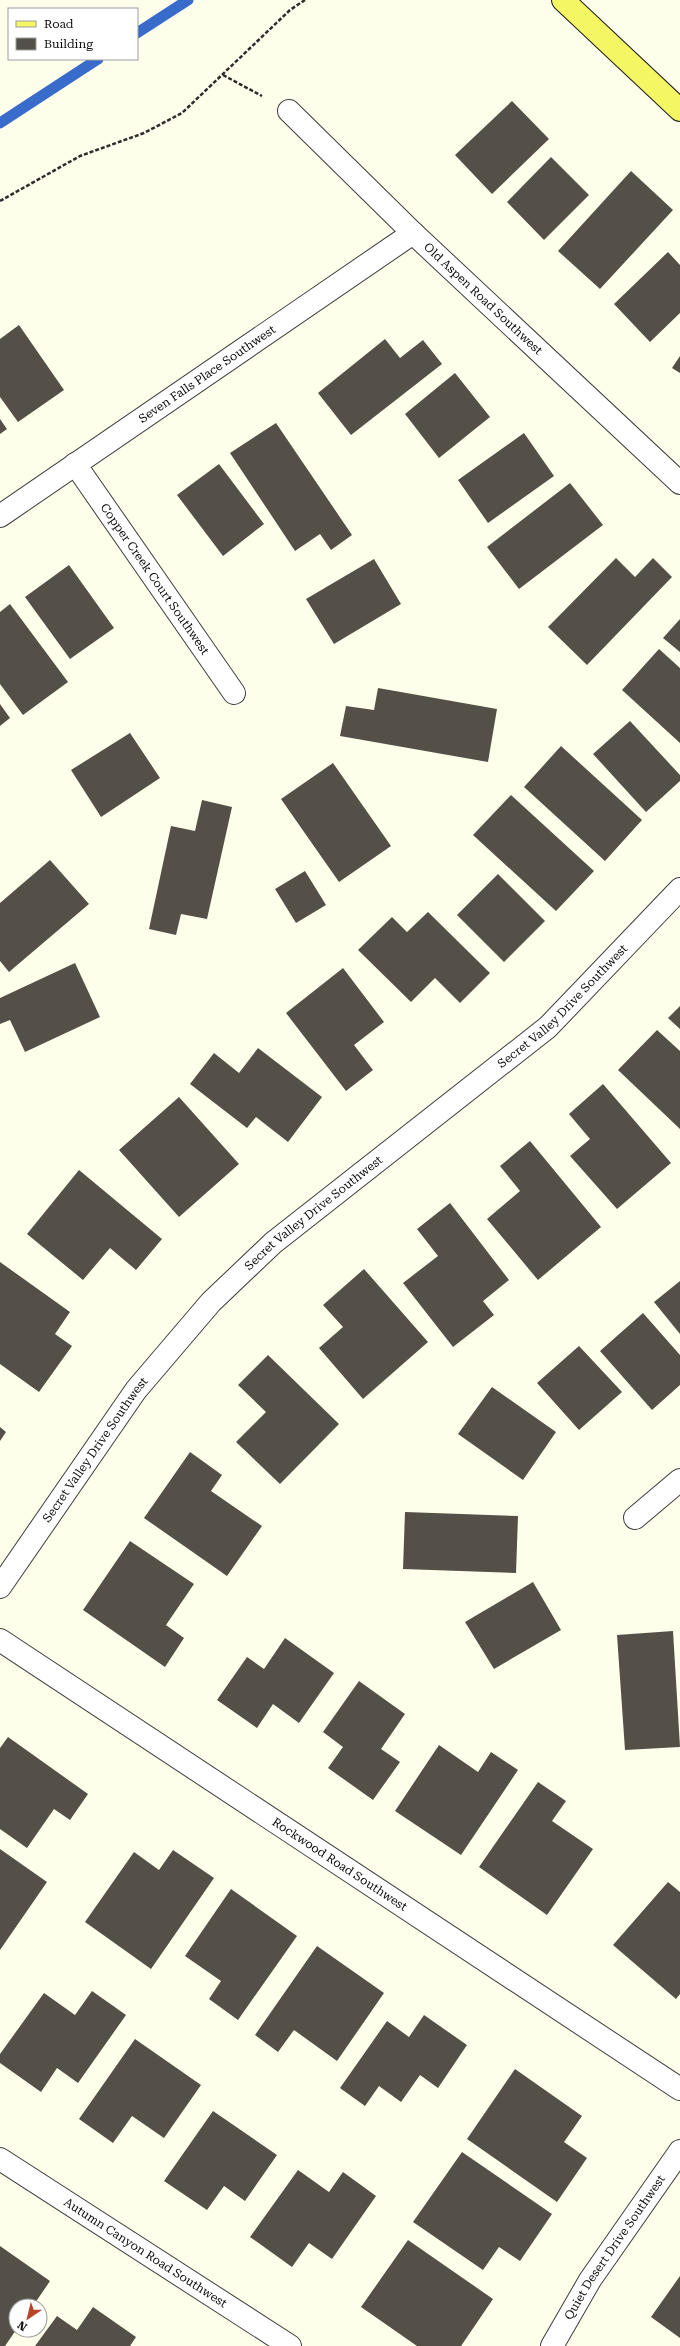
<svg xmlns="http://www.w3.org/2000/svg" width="680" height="2346" font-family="'Roboto Serif',serif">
	<rect width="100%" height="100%" fill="#fdffea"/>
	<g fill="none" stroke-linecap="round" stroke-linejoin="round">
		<path stroke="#396bca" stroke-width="11" d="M137,33L188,0
			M0,123L98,59"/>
	</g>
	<path fill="#545048" d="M512,101L549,139L492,194L455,155Z
		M551,157L589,195L544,240L507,202Z
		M631,171L673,210L600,289L558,251Z
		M668,252L680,265V313L650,342L614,304Z
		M19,325L64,390L18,422L0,397V339Z
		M385,339L400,358L423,340L442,364L351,435L318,393Z
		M680,356V373L672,368Z
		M455,373L490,417L439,458L405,414Z
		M0,419L7,429L0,434Z
		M276,423L352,535L331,550L320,534L295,551L230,453Z
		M524,433L554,476L488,523L458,480Z
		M219,464L264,524L223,556L177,495Z
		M570,483L603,525L519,589L487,547Z
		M616,558L635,577L653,558L672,577L587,665L548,627Z
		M374,559L401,604L334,644L306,599Z
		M69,565L114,628L70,659L25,597Z
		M10,604L68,682L23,715L0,684V612Z
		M680,619V652L663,638Z
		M659,649L680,668V743L622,690Z
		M378,688L497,709L488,762L340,736L346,706L374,710Z
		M0,704L10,718L0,726Z
		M630,721L680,775V781L646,812L593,754Z
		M130,733L160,778L101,817L71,770Z
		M561,746L642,820L605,861L524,787Z
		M333,763L391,846L339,882L281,799Z
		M511,795L594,871L556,911L473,835Z
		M202,800L232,807L207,919L181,914L176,935L149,929L171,826L195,831Z
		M50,860L89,904L9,972L0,961V903Z
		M305,871L326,905L296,923L275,889Z
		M498,874L545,921L504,962L457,915Z
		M428,912L490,973L460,1003L435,978L411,1002L358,950L392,917L407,932Z
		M75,963L100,1017L25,1052L10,1020L0,1024V998Z
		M343,968L384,1022L354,1045L373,1070L346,1091L286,1013Z
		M680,1006V1029L668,1018Z
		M657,1030L680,1051V1129L618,1070Z
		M258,1048L322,1097L288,1142L256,1117L247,1128L190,1084L214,1053L239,1073Z
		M603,1084L671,1163L617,1209L570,1156L590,1139L569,1114Z
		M179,1097L239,1164L179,1217L119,1150Z
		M530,1141L601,1227L538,1280L487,1219L520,1191L500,1166Z
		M79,1170L162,1239L136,1270L110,1248L83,1280L27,1234Z
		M450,1203L509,1280L483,1301L494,1315L453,1347L403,1283L438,1256L417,1229Z
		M0,1262L70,1312L55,1334L72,1346L39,1392L0,1364Z
		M364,1269L428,1342L363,1399L319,1348L343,1327L323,1305Z
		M680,1281V1334L654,1302Z
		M643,1313L680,1355V1385L652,1410L600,1351Z
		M579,1346L622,1392L579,1430L537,1383Z
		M268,1355L339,1424L280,1484L236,1442L266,1412L238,1385Z
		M492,1387L556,1432L523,1480L458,1434Z
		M0,1427L6,1432L0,1441Z
		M190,1452L222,1475L211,1491L262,1526L227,1576L144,1518Z
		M405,1512L518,1516L516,1573L403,1569Z
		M130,1541L194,1584L166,1625L184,1638L165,1667L83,1610Z
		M533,1582L561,1630L494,1669L465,1622Z
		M673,1631L680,1747L625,1750L617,1635Z
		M285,1638L334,1673L299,1723L273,1704L257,1728L217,1700L247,1657L264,1669Z
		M359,1681L405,1714L381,1749L400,1762L373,1800L328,1768L343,1747L323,1732Z
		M8,1737L88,1794L70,1820L54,1809L27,1848L0,1829V1748Z
		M439,1745L478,1772L491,1752L518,1770L461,1855L395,1811Z
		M538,1782L566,1801L552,1821L593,1849L547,1915L479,1867Z
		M0,1849L47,1882L0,1950Z
		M173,1850L214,1878L151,1969L85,1922L134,1852L159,1870Z
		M668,1882L680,1892V1994L676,1999L613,1945Z
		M231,1889L297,1936L238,2020L209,1999L221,1981L185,1956Z
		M317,1946L384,1993L337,2061L294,2030L278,2052L255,2035Z
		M92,1991L126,2015L78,2083L57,2068L41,2092L0,2063V2054L44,1993L75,2015Z
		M424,2015L467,2045L438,2088L420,2075L401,2102L379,2086L365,2106L340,2088L387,2021L409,2037Z
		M135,2039L201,2085L164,2138L132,2116L113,2143L79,2119Z
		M515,2069L582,2116L564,2142L587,2158L557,2202L467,2139Z
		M213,2111L277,2155L245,2201L224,2186L207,2210L164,2181Z
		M462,2152L552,2214L520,2261L499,2247L483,2270L413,2222Z
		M298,2170L329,2192L343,2172L376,2196L332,2259L309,2243L292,2267L250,2237Z
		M408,2240L493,2299L461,2346H417L361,2307Z
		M0,2246L50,2281L33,2306H16V2330L5,2346H0Z
		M680,2276V2338L651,2317Z
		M93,2307L136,2337L130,2346H35L57,2316L77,2330Z"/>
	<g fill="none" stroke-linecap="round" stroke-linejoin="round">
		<g stroke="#3e3e3e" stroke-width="24">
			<g id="minor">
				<path id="s1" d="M289,111L413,233L680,483"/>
				<path id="s2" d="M75,464L234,693"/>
				<path id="s3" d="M0,516L413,233"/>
				<path d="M635,1518L680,1480"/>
				<path id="s4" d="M0,1587L136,1390L211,1302L273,1243L548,1027L680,889"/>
				<path id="s5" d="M0,1640L680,2089"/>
				<path id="s6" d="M0,2159L290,2346"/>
				<path id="s7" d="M552,2346L590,2280L680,2151"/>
			</g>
		</g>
		<g stroke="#1c1c1c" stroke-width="24">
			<path id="major" d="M563,0L680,110"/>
		</g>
		<path stroke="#2d2d2d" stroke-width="2.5" stroke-dasharray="4 2" stroke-linecap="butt" d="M223,75L262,96
			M0,201L80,156L144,133L182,113L290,10L305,0"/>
		<use href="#minor" stroke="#fff" stroke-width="22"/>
		<use href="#major" stroke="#f4f663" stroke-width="22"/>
	</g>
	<g text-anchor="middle" stroke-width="4" stroke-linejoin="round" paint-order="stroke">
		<g font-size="12" fill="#0b0b0b" stroke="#fff">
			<text dy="4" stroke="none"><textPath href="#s1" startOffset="270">Old Aspen Road Southwest</textPath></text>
			<text dy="4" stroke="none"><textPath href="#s3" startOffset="251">Seven Falls Place Southwest</textPath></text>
			<text dy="4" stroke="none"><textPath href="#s2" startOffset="140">Copper Creek Court Southwest</textPath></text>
			<text dy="4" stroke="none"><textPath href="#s4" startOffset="815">Secret Valley Drive Southwest</textPath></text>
			<text dy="4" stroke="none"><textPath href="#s4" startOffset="491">Secret Valley Drive Southwest</textPath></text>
			<text dy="4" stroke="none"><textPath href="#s4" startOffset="167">Secret Valley Drive Southwest</textPath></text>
			<text dy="4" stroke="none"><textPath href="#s5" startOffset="407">Rockwood Road Southwest</textPath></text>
			<text dy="4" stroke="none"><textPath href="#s7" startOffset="117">Quiet Desert Drive Southwest</textPath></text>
			<text dy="4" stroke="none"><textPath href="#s6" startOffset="173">Autumn Canyon Road Southwest</textPath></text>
		</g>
	</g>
	<rect x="8" y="8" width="130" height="52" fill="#ffffff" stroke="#9d9d9d"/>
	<rect x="16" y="21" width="20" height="6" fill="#f4f663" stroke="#9d9d9d"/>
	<text x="44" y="28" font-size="12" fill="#0b0b0b">Road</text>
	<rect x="16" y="38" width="20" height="12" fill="#545048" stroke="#9d9d9d"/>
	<text x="44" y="48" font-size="12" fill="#0b0b0b">Building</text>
	<g transform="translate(28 2318) rotate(215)"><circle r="19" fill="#ffffff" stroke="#9d9d9d"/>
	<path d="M0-3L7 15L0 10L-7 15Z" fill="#b84527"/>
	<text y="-6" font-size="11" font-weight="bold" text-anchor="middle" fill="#0b0b0b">N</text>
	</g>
</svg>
